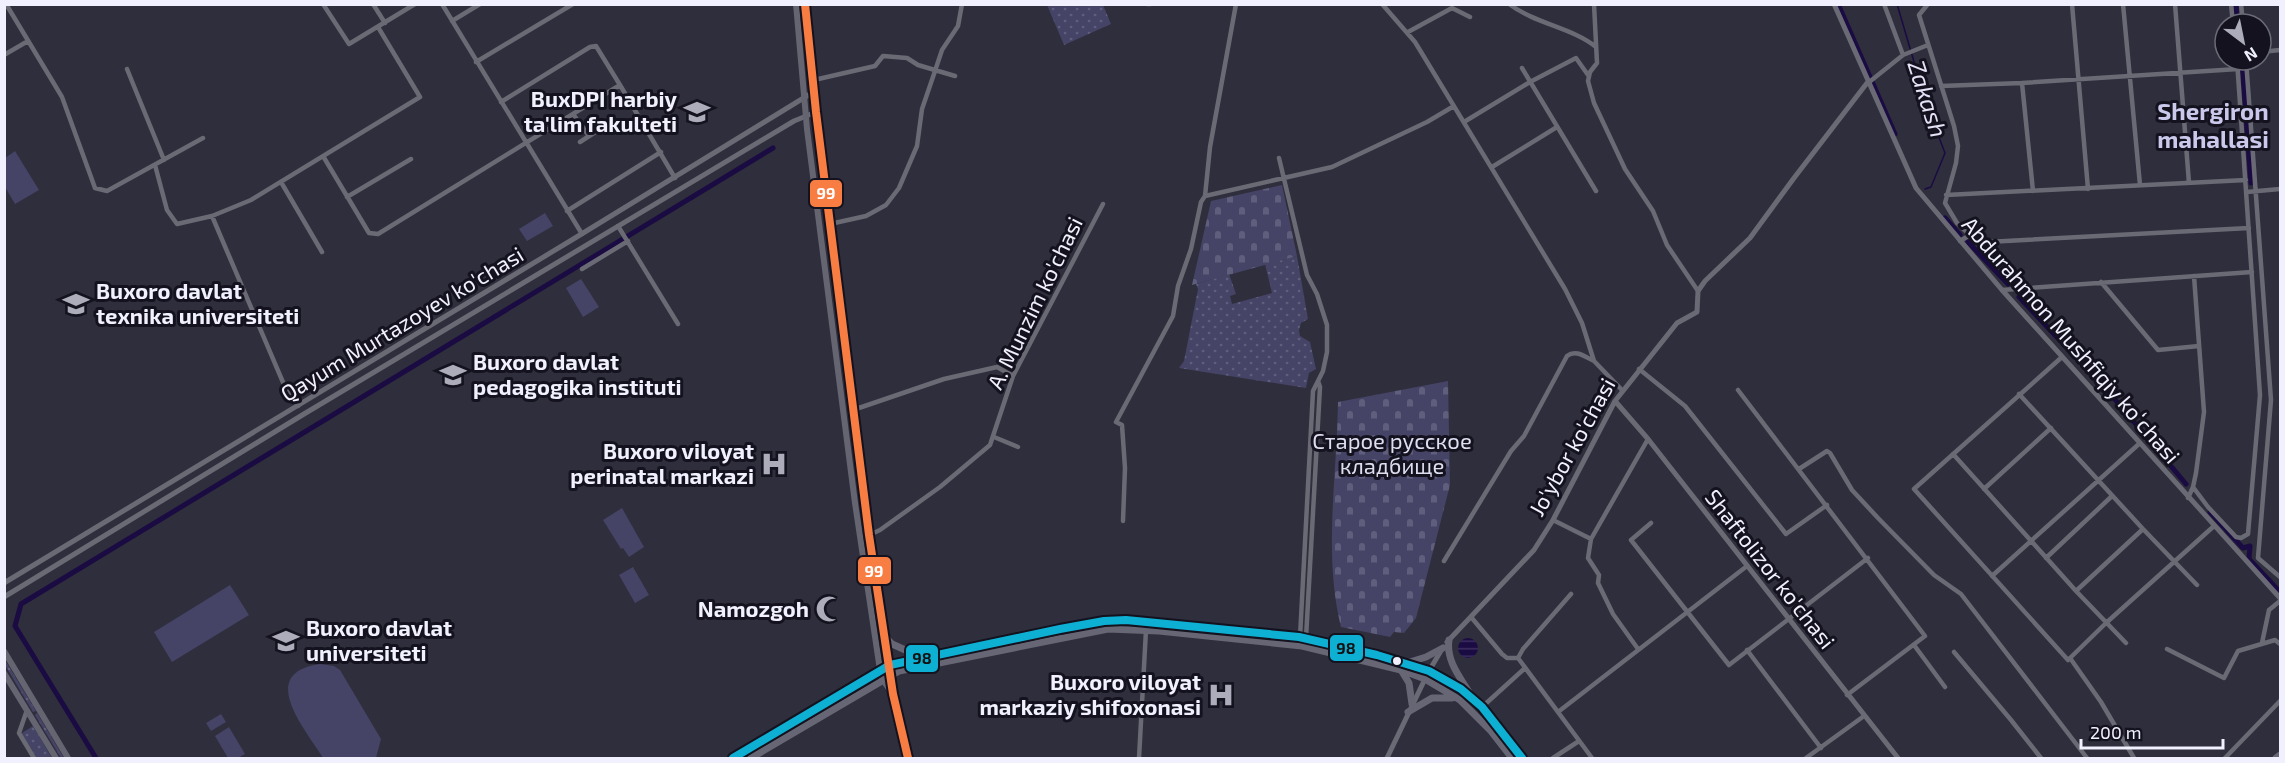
<svg xmlns="http://www.w3.org/2000/svg" width="2285" height="763" font-family="'Exo 2',sans-serif">
	<defs>
		<pattern id="grass-dots" width="8" height="8" patternUnits="userSpaceOnUse" patternTransform="scale(1.5)"><rect width="8" height="8" fill="#454366"/><path d="M2 2h.1M6 6h.1" fill="none" stroke="#605e7d" stroke-width="1.8" stroke-linecap="round"/></pattern>
		<pattern id="cemetery-stones" width="16" height="16" patternUnits="userSpaceOnUse" patternTransform="scale(1.5)"><rect width="16" height="16" fill="#454366"/><path d="M2 7V4a2 2 0 0 1 4 0v3zM10 15v-3a2 2 0 0 1 4 0v3z" fill="#605e7d"/></pattern>
		<pattern id="water-rules" width="6" height="5" patternUnits="userSpaceOnUse" patternTransform="scale(1.5)"><rect width="6" height="5" fill="#1b0b43"/><path d="M0 2.5h6" fill="none" stroke="#3c2f5f"/></pattern>
	</defs>
	<rect width="100%" height="100%" fill="#2f2e3c"/>
	<path fill="url(#grass-dots)" d="M1047,5H1103L1111,24L1064,45Z
		M1297,256L1308,319L1301,323L1299,330L1300,336L1310,342L1316,369L1309,373L1306,388L1179,368L1184,361L1198,289L1196,284L1229,274L1236,294L1230,296L1232,304L1272,293L1265,264Z
		M5,660L36,711L33,712L5,665Z
		M37,713L64,758H61L35,715Z
		M33,726L52,758H37L23,736L22,733Z"/>
	<path fill="url(#cemetery-stones)" d="M1282,185L1297,256L1192,285L1211,201Z
		M1448,381L1450,485L1416,618L1404,633L1394,632L1390,637L1341,627C1323,554 1337,477 1338,402Z"/>
	<path fill="#454366" d="M15,151L39,190L15,204L5,187V158Z
		M545,213L553,226L527,241L519,229Z
		M581,279L599,307L583,317L566,288Z
		M622,508L644,547L629,557L623,548L621,549L603,520Z
		M633,567L649,595L635,603L619,575Z
		M230,585L249,615L172,662L154,632Z
		M320,664L334,666L340,670L381,739L376,758H323C305,729 256,673 320,664Z
		M221,714L226,722L211,731L206,723Z
		M229,727L245,754L238,758H228L215,736Z"/>
	<path fill="url(#water-rules)" d="M1458 648a10 10 0 1 1 20 0a10 10 0 1 1-20 0Z"/>
	<g fill="none" stroke-linecap="round" stroke-linejoin="round">
		<path stroke="#1b0b43" stroke-width="1.5" d="M1897,4L1927,106L1945,153L1931,187L1925,189"/>
		<path stroke="#1b0b43" stroke-width="5" d="M1838,4L1895,134
			M2236,4L2237,24
			M2242,60L2251,183
			M1945,218L1960,235
			M1968,242L2008,284
			M2019,297L2107,390L2186,484
			M2210,512L2243,548L2250,546L2249,559L2280,592
			M96,758L15,626L21,604L773,148"/>
		<path stroke="#6a6a75" stroke-width="4.5" d="M6,4L62,97L95,188L107,191L203,138
			M323,4L349,44L415,4
			M373,4L385,23
			M442,4L582,234
			M1147,4H1151
			M1382,4L1415,42L1565,289L1582,323L1594,361L1622,390
			M1509,4C1536,24 1573,28 1596,47
			M1594,4L1597,63L1590,72L1588,81L1594,103L1625,169L1653,211L1667,245L1698,291
			M1884,4L1903,55
			M1928,4L1919,15L1954,126L1958,146L1956,163L1945,203L1957,223L1970,235
			M2072,4L2088,189
			M2123,4L2140,185
			M2175,4L2189,183
			M2231,4L2233,24
			M2241,4L2243,24
			M452,21L480,4
			M1408,32L1452,8L1470,17
			M2261,52L2280,50
			M4,55L28,41
			M2246,60L2271,400L2258,558L2280,577
			M476,62L573,4
			M1522,68L1596,191
			M127,69L164,160
			M814,80L875,66L883,56L907,58L918,65L955,76
			M1868,83L1903,55L1928,45
			M2022,83L2033,191
			M1941,86L2022,83L2238,69
			M501,102L590,47L596,46L620,85
			M573,114L589,136
			M1464,122L1530,82L1576,58L1588,75
			M580,142L600,129
			M323,156L369,233L378,234L620,85L675,178
			M1279,158L1307,275L1317,294L1327,325V352L1323,371L1318,381
			M155,165L167,210L177,224L212,216L251,200L420,97L378,27
			M1492,167L1557,127
			M281,182L322,252
			M2247,192L2280,189
			M1946,195L2246,180
			M1205,196L1210,147L1236,4
			M347,197L411,159
			M567,211L661,152
			M212,216L285,387L298,406
			M830,224L866,216L886,205L899,188L917,146L922,109L935,71L942,50L958,26L962,4
			M618,226L678,324
			M1960,241L1970,235L1987,242L2249,228
			M582,269L628,241
			M2101,282L2158,350L2199,346
			M2002,290L2252,272
			M2062,357L1914,489L2068,660L2106,623L2214,526
			M1639,369L1685,406L1786,534L1827,505
			M1738,390L1925,636L1847,695
			M2019,394L2143,529L2197,585
			M853,410L944,379L997,367L1013,376
			M994,437L1018,447
			M1953,454L2076,591L2126,643
			M1799,469L1827,451L1830,453L1852,490L1878,518L1934,575L1961,594L2087,758
			M2193,487L2208,507L2236,537L2241,538L2248,534L2260,395L2237,60
			M1984,489L2051,428
			M2188,498L2193,487L2196,473L2204,412L2194,276
			M1553,520L1591,539L1648,439
			M1123,521L1125,468L1122,425L1116,422L1173,316L1178,286L1191,249L1201,202L1205,196L1332,167L1427,122L1454,106
			M1651,523L1631,540L1729,665L1868,558
			M869,535L880,530L940,487L990,445L1013,376L1103,204
			M1591,539L1588,558L1599,575L1598,583L1613,614L1638,649
			M2046,558L2112,496
			M1444,561L1511,451L1524,436L1567,356C1576,349 1585,357 1594,361
			M1992,576L2140,443
			M2076,591L2143,529
			M1571,594L1523,649L1518,658L1592,758
			M1471,617L1502,654L1507,658H1518
			M1300,637L1313,391L1318,381L1320,387L1306,638
			M2262,643L2269,610L2280,601
			M1914,645L1945,687
			M2167,649L2224,678L2238,651L2275,640L2280,644
			M1747,650L1821,748
			M1954,652L2011,720L2041,758
			M2070,658L2101,702L2134,758
			M1482,707L1524,669
			M27,710L19,733L34,758
			M1558,712L1747,566
			M1139,758L1146,630
			M1553,758L1579,741
			M1806,758L1864,716
			M2225,758L2280,701"/>
		<path stroke="#6a6a75" stroke-width="5" d="M1834,4L1916,188L2002,290L2280,598
			M1615,401L1648,439L1898,758
			M4,583L575,238L815,91
			M4,597L304,414L794,121L816,112
			M1447,642L1534,550L1553,520L1615,401L1677,323L1697,312L1698,291L1705,281L1750,238L1794,178L1867,83
			M1429,671L1442,649
			M893,694L908,758
			M1387,758L1425,679"/>
		<path stroke="#656471" stroke-width="6" d="M796,4L807,129L855,503L880,670L882,679L893,694
			M805,4L816,112L853,410L893,693
			M4,651L68,758
			M4,673L56,758"/>
		<path stroke="#676675" stroke-width="7" d="M884,636L892,644L921,657
			M1449,640C1446,660 1459,676 1469,692
			M1407,663L1426,657L1443,648
			M1401,670L1409,683L1412,704
			M1408,712L1432,698H1452
			M733,758L890,665L1060,629L1104,621L1126,620L1299,637L1377,655L1429,671L1461,689L1482,707L1522,758
			M751,758L899,671L1108,629L1159,631L1302,646L1401,670L1425,679L1460,700L1491,731L1512,758
			M2276,758L2280,755"/>
		<g stroke="#13121e" stroke-width="12">
			<path id="bus-1" d="M733,758L890,665L1060,629L1104,621L1126,620L1299,637L1377,655L1429,671L1461,689L1482,707L1522,758"/>
		</g>
		<g stroke="#13121e" stroke-width="12">
			<path id="bus-2" d="M805,4L816,112L869,535L893,694L908,758"/>
		</g>
		<use href="#bus-1" stroke="#0dafd3" stroke-width="8"/>
		<use href="#bus-2" stroke="#f77d43" stroke-width="8"/>
	</g>
	<defs>
		<g id="university-bare" transform="scale(2.07)"><path d="M0-5L7-2L0 1L-7-2ZM-4 1L0 2.5L4 1V4Q0 6-4 4Z" fill="#acacba" stroke="#13121e" stroke-width="2.5" paint-order="stroke"/></g>
		<g id="hospital-bare" transform="scale(2.07)"><path d="M-5-5h3v3.5h4V-5h3V5h-3V1.5h-4V5h-3Z" fill="#acacba" stroke="#13121e" stroke-width="2.5" paint-order="stroke"/></g>
		<g id="mosque-bare" transform="scale(2.07)"><path d="M3.5-4.9A6 6 0 1 0 3.5 4.9A5 5 0 1 1 3.5-4.9Z" fill="#acacba" stroke="#13121e" stroke-width="2.5" paint-order="stroke"/></g>
	</defs>
	<g fill-rule="evenodd">
		<use href="#university-bare" x="697" y="112"/>
		<use href="#university-bare" x="76" y="304"/>
		<use href="#university-bare" x="453" y="375"/>
		<use href="#hospital-bare" x="774" y="464"/>
		<use href="#mosque-bare" x="829" y="609"/>
		<use href="#university-bare" x="286" y="641"/>
		<use href="#hospital-bare" x="1221" y="695"/>
	</g>
	<circle fill="#f0f0fe" stroke="#13121e" stroke-width="2" cx="1397" cy="661" r="5"/>
	<g text-anchor="middle" stroke-width="6" stroke-linejoin="round" paint-order="stroke">
		<g font-size="22" font-weight="bold" fill="#f0f0fe" stroke="#13121e" text-anchor="end">
			<text x="677" y="107">BuxDPI harbiy<tspan x="677" dy="25">ta'lim fakulteti</tspan></text>
			<text x="96" y="299" text-anchor="start">Buxoro davlat<tspan x="96" dy="25">texnika universiteti</tspan></text>
			<text x="473" y="370" text-anchor="start">Buxoro davlat<tspan x="473" dy="25">pedagogika instituti</tspan></text>
			<text x="754" y="459">Buxoro viloyat<tspan x="754" dy="25">perinatal markazi</tspan></text>
			<text x="809" y="617">Namozgoh</text>
			<text x="306" y="636" text-anchor="start">Buxoro davlat<tspan x="306" dy="25">universiteti</tspan></text>
			<text x="1201" y="690">Buxoro viloyat<tspan x="1201" dy="25">markaziy shifoxonasi</tspan></text>
		</g>
		<g font-size="22" fill="#f0f0fe" stroke="#13121e">
			<text transform="translate(1035 303) rotate(-64)" y="8">A. Munzim ko'chasi</text>
			<text transform="translate(402 324) rotate(-31)" y="8">Qayum Murtazoyev ko'chasi</text>
			<text transform="translate(2071 340) rotate(49)" y="8">Abdurahmon Mushfiqiy koʻchasi</text>
			<text transform="translate(1572 447) rotate(-61)" y="8">Jo'ybor ko'chasi</text>
			<text transform="translate(1770 569) rotate(52)" y="8">Shaftolizor ko'chasi</text>
		</g>
		<g font-size="22" fill="#dedef1" stroke="#13121e">
			<text x="1392" y="449">Старое русское<tspan x="1392" dy="25">кладбище</tspan></text>
		</g>
		<g font-size="24" font-style="italic" fill="#e3e2f6" stroke="#13121e">
			<text transform="translate(1927 99) rotate(72)" y="8">Zakash</text>
		</g>
		<g font-size="24" font-weight="bold" fill="#cac9eb" stroke="#13121e">
			<text x="2213" y="120">Shergiron<tspan x="2213" dy="28">mahallasi</tspan></text>
		</g>
	</g>
	<g stroke="#13121e" stroke-width="2">
		<rect x="809" y="179" width="34" height="29" rx="6" fill="#f77d43"/>
		<rect x="857" y="556" width="35" height="29" rx="6" fill="#f77d43"/>
		<rect x="1329" y="634" width="35" height="28" rx="6" fill="#0dafd3"/>
		<rect x="905" y="644" width="34" height="29" rx="6" fill="#0dafd3"/>
	</g>
	<g font-size="16" text-anchor="middle" font-weight="bold" fill="#fff">
		<text x="826" y="199">99</text>
		<text x="874" y="577">99</text>
	</g>
	<g font-size="16" text-anchor="middle" font-weight="bold" fill="#111">
		<text x="1346" y="654">98</text>
		<text x="922" y="664">98</text>
	</g>
	<rect width="2285" height="763" fill="none" stroke="#f0f0fe" stroke-width="12"/>
	<g transform="translate(2243 42) rotate(148)"><circle r="28" fill="#13121e" stroke="#6b6b78" stroke-width="1.5"/>
	<path d="M0-4.5L10 22L0 15L-10 22Z" fill="#acacba"/>
	<text y="-9" font-size="16" font-weight="bold" text-anchor="middle" fill="#f0f0fe">N</text>
	</g>
	<path d="M2081 739v9h142v-9" fill="none" stroke="#f0f0fe" stroke-width="3"/>
	<text x="2090" y="739" font-size="18" fill="#f0f0fe" stroke="#13121e" stroke-width="4.5" paint-order="stroke">200 m</text>
</svg>
